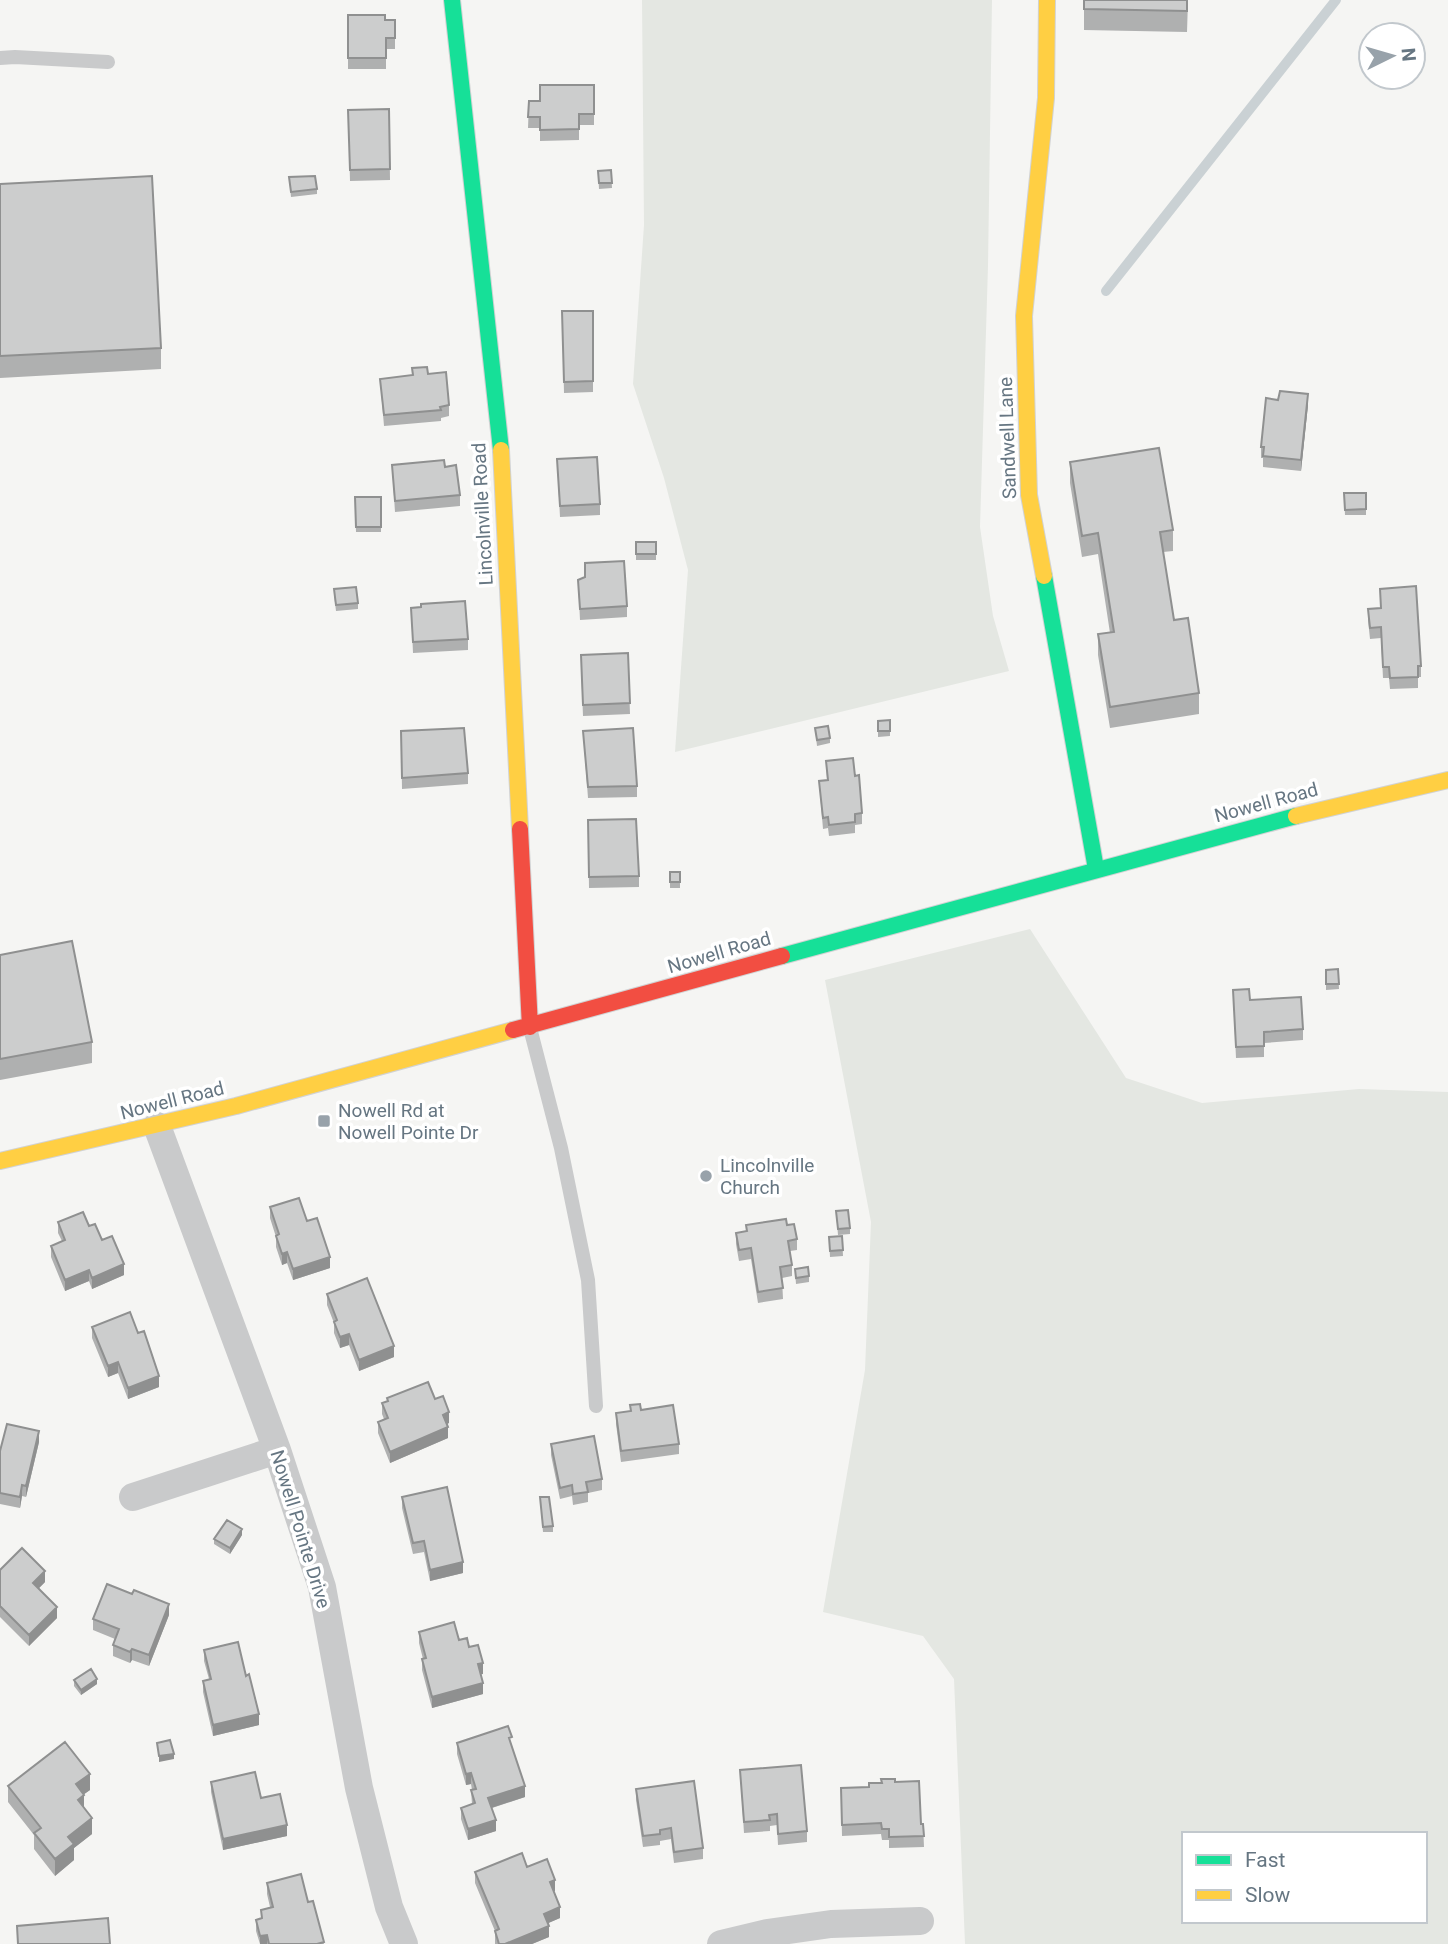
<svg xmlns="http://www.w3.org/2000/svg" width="1448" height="1944" font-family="Roboto,sans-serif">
	<rect width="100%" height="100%" fill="#f5f5f3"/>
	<path fill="#e4e7e2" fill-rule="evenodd" d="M642,0H992L988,266L980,527L993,616L1009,671L675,752L688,570L664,478L633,384L644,225Z
		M1030,929L1126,1078L1202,1103L1359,1089L1448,1092V1944H965L954,1679L923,1636L823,1612L865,1370L871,1222L825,980ZM1184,1834H1425V1921H1184Z"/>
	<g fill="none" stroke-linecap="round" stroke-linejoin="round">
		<path stroke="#cad1d4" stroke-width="10" d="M1106,291L1336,0"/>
		<g stroke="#d1d2d3" stroke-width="18">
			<path id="fast" d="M452,0L501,450
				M1044,576L1096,869
				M782,956L1296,816"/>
		</g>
		<g stroke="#d1d2d3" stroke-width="18">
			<path id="slow" d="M501,450L520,829
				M1044,576L1029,495L1024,316L1046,98L1047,0
				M1296,816L1448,780
				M0,1161L236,1106L513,1030"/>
		</g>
		<g stroke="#d1d2d3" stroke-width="18">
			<path id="jam" d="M520,829L530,1027
				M513,1030L782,956"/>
		</g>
		<path stroke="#c9cacb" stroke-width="14" d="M0,58L15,57L108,62
			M530,1028L561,1148L588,1280L596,1406"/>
		<path stroke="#c9cacb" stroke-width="28" d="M157,1126L277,1450L322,1587L359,1788L389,1907L404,1944
			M133,1497L277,1450
			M721,1944L767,1933L831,1924L920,1921"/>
		<use href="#fast" stroke="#16e098" stroke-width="16"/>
		<use href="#slow" stroke="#ffcf43" stroke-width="16"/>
		<use href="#jam" stroke="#f24e42" stroke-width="16"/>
	</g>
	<path fill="#afb0b0" d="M1084,0H1188L1187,32L1084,30Z
		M348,15L385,20H395V49H386V69H348Z
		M594,85V125H579V140L540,141V128H528L529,101H540Z
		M389,109L390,180L350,181L348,110Z
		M611,170L612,188L599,189L598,171Z
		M289,177L317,189V194L291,197Z
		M0,184L161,348V369L0,378Z
		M562,311H593V392L564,393Z
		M412,368L428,374L449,405V416L441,418V421L384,426L380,379L412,375Z
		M1308,405L1301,471L1263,467V458H1261V447Z
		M557,459L600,504V515L560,517Z
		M1070,462L1173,530V551L1163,552L1174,620L1199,693V714L1110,728L1098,655V634L1110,633L1098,554L1082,557L1070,483Z
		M392,465L445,467L460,495V506L395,512Z
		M1344,493H1366V515H1345Z
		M355,497H381V532H356Z
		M636,542H656V560H636Z
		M578,580L627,606V617L580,620Z
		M1380,589L1421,666V677H1418V688L1390,689L1389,678H1383L1381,638L1370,639L1368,620V609L1380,608Z
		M334,594L358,603V609L336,611Z
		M411,608L468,639V650L413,653Z
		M628,653L630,714L583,716L581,666Z
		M890,720V736L878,737V721Z
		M815,728L830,738V743L817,746Z
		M401,731L468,773V784L402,789Z
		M583,731L637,786V797L588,798Z
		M826,761L855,776L862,813V824L855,825V833L829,836L828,828L823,829L819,781L827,780Z
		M588,820L639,876V887L589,888Z
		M670,872H680V888H670Z
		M0,955L92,1042V1063L0,1080Z
		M1338,969L1339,989L1326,990V970Z
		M1233,990L1303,1029V1040L1264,1043V1057L1236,1058Z
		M270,1207L307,1221L330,1268L293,1280L287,1263L282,1265L276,1247V1237L270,1218Z
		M836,1211L850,1228V1234L838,1235Z
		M58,1222L89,1226L102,1240L124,1275L92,1289L89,1281L65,1291L51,1257V1246L62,1241L58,1233Z
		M746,1225H787L797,1239V1250L790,1251L792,1265V1276L782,1278L783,1299L758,1303L751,1259L739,1261L736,1244V1233L746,1232Z
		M842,1236L843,1256L830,1257L829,1237Z
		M795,1269L809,1276V1282L796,1284Z
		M327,1294L394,1357L359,1371L349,1345L340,1348L334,1333V1323L327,1305Z
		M92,1327L138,1333L159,1387L128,1399L118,1373L108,1377L92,1338Z
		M387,1398L435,1399L449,1423L446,1424L448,1438L390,1463L378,1433V1422L384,1419L382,1414V1403L387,1402Z
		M630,1405L679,1444V1454L621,1462L616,1424V1413L630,1412Z
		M39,1442L26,1497L22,1496L20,1508L0,1504V1451Z
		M551,1444L602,1479V1490L588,1493V1502L573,1505L572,1496L560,1499L551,1455Z
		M402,1497L463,1573L430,1581L424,1552L413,1554L402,1508Z
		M540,1497L553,1526V1532H543Z
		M242,1535L230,1554L214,1544V1539Z
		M0,1570L45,1582L39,1588L57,1618L29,1646L0,1617Z
		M169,1615L149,1666L132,1660L130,1663L113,1656V1645L115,1639L93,1630V1619Z
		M419,1632L459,1640L469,1647L483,1674H481L483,1694L432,1708L422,1670V1659H423L419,1643Z
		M204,1650L259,1725L213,1736L203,1692V1681L209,1679L204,1661Z
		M74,1680L97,1684L81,1695L74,1686Z
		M457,1743L512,1747L525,1797L492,1808L496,1831L468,1840L461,1819V1808L472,1804L471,1790H472L471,1784L466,1785L457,1754Z
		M740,1770L807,1831V1842L778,1845L777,1825L770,1826V1831L744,1833Z
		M211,1782L287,1836L223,1850L211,1792Z
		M895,1782L921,1824H923L924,1847L889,1848V1840H882L881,1834L842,1836L841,1788L869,1787Z
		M8,1786L90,1790L84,1794V1808L92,1834L74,1848V1860L55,1876L34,1849V1835L8,1802Z
		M636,1789L703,1848V1859L674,1863L671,1839L660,1841V1845L643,1847L636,1800Z
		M527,1867L555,1891H554L560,1918L548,1923L549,1937L532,1944H495V1931L475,1883V1872Z
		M267,1883L308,1902L324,1944H260L256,1931V1920L261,1918V1910L270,1907L267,1894Z"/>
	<path fill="#8f9090" d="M1308,394V405L1301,471V460Z
		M287,1252V1263L282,1265V1254Z
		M330,1257V1268L293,1280V1269Z
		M124,1264V1275L92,1289V1278Z
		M89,1270V1281L65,1291V1280Z
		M349,1334V1345L340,1348V1337Z
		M394,1346V1357L359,1371V1360Z
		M118,1362V1373L108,1377V1366Z
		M159,1376V1387L128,1399V1388Z
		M449,1412V1423L443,1426V1415Z
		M448,1427V1438L390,1463V1452Z
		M39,1431V1442L26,1497V1486Z
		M22,1485V1496L20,1508V1497Z
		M242,1529V1535L230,1554V1548Z
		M463,1562V1573L430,1581V1570Z
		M45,1571V1582L33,1594V1583Z
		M169,1604V1615L149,1666V1655Z
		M57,1607V1618L29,1646V1635Z
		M132,1649V1660L130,1663V1652Z
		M483,1663V1674L478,1675V1664Z
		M97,1679V1684L81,1695V1690Z
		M483,1683V1694L432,1708V1697Z
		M259,1714V1725L213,1736V1725Z
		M174,1754V1759L159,1762V1756Z
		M471,1773V1784L466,1785V1774Z
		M90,1774V1790L76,1800V1784Z
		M525,1786V1797L488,1809V1798Z
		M84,1795V1811L78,1800Z
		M92,1818V1834L74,1848V1860L55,1876V1859L68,1837Z
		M496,1820V1831L468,1840V1829Z
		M287,1825V1836L223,1850V1839Z
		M555,1880V1891L550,1893V1882Z
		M560,1907V1918L544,1925V1914Z
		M549,1926V1937L532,1944H505Z
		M267,1935V1944H260V1936Z"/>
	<path fill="#cccdcd" stroke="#8f9090" stroke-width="2" d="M1084,0H1187V11L1084,9Z
		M348,15H385V20H395V38H386V58H348Z
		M540,85H594V114H579V129L540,130V117H528L529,101H540Z
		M389,109L390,169L350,170L348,110Z
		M611,170L612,183H599L598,171Z
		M152,176L161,348L0,356V184Z
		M315,176L317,189L291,192L289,177Z
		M562,311H593V381L564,382Z
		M427,367L428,374L446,372L449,405L440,407L441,410L384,415L380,379L413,375L412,368Z
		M1280,391L1308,394L1301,460L1263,456L1264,447H1261L1266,398L1278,400Z
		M1159,448L1173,530L1160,532L1174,620L1188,618L1199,693L1110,707L1098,634L1114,632L1098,533L1082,536L1070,462Z
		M597,457L600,504L560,506L557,459Z
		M444,460L445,467L456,465L460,495L395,501L392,465Z
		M1344,493H1366V509L1345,510Z
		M355,497H381V527H356Z
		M636,542H656V554H636Z
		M624,561L627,606L580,609L578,580L585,577V563Z
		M1416,586L1421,666H1418V677L1390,678L1389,667H1383L1381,627L1370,628L1368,609L1381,608L1380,589Z
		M356,587L358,603L336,605L334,589Z
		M465,601L468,639L413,642L411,608L421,607V604Z
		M628,653L630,703L583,705L581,655Z
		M890,720V731H878V721Z
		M828,726L830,738L817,740L815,728Z
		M464,728L468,773L402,778L401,731Z
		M633,728L637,786L588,787L583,731Z
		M853,758L855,776L859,775L862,813L855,814V822L829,825L828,817L823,818L819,781L828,780L826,761Z
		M636,819L639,876L589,877L588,820Z
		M670,872H680V882H670Z
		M72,941L92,1042L0,1059V955Z
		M1338,969L1339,984H1326V970Z
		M1249,989L1250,1000L1301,997L1303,1029L1264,1032V1046L1236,1047L1233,990Z
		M299,1198L307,1221L317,1218L330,1257L293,1269L287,1252L282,1254L276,1236L279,1234L270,1207Z
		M848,1210L850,1228L838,1229L836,1211Z
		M83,1212L89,1226L95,1224L102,1240L112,1236L124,1264L92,1278L89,1270L65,1280L51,1246L65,1240L58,1222Z
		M786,1219L787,1225L794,1224L797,1239L788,1241L792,1265L780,1267L783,1288L758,1292L751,1248L739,1250L736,1233L747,1231L746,1225Z
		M842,1236L843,1250L830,1251L829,1237Z
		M808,1267L809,1276L796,1278L795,1269Z
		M367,1278L394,1346L359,1360L349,1334L340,1337L334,1322L337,1320L327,1294Z
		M130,1312L138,1333L144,1331L159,1376L128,1388L118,1362L108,1366L92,1327Z
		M428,1382L435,1399L443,1396L449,1412L443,1415L448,1427L390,1452L378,1422L388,1418L382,1403L388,1401L387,1398Z
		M640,1404L641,1410L673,1405L679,1444L621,1451L616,1413L631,1411L630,1405Z
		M7,1424L39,1431L26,1486L22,1485L20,1497L0,1493V1451Z
		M594,1436L602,1479L586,1482L588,1492L573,1494L572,1485L560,1488L551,1444Z
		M447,1487L463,1562L430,1570L424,1541L413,1543L402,1497Z
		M540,1497H549L553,1526L543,1527Z
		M227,1520L242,1529L230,1548L214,1539Z
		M22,1548L45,1571L33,1583L57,1607L29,1635L0,1606V1570Z
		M107,1584L132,1594L134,1590L169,1604L149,1655L132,1649L130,1652L113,1645L119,1629L93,1619Z
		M454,1622L459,1640L467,1638L469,1647L478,1645L483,1663L478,1664L483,1683L432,1697L422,1659L426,1658L419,1632Z
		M238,1642L246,1676L249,1674L259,1714L213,1725L203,1681L211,1679L204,1650Z
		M91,1669L97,1679L81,1690L74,1680Z
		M508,1726L512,1737L509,1738L525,1786L488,1798L496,1820L468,1829L461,1808L475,1803L471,1790L476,1789L471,1773L466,1774L457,1743Z
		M170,1740L174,1754L159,1756L157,1743Z
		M65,1742L90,1774L76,1784L84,1795L78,1800L92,1818L68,1837L74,1844L55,1859L34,1833L41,1828L8,1786Z
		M801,1765L807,1831L778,1834L777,1814L769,1815L770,1820L744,1822L740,1770Z
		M255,1772L261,1798L280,1794L287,1825L223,1839L211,1782Z
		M881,1779H895V1782L919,1781L921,1824H923L924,1836L889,1837V1829H882L881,1823L842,1825L841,1788L869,1787V1783H882Z
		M694,1781L703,1848L674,1852L671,1828L660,1830V1834L643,1836L636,1789Z
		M522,1853L527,1867L547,1859L555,1880L550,1882L560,1907L544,1914L549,1926L505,1944H499L495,1931L499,1929L475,1872Z
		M301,1874L308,1902L313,1901L324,1942L317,1944H269L267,1935L260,1936L256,1920L262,1918L261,1910L273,1907L267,1883Z
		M108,1918L110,1944H18L17,1926Z"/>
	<g fill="#98a2aa" stroke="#fff" stroke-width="2.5">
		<rect x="317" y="1114" width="14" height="14" rx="3.5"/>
		<circle cx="706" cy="1176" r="7"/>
	</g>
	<g text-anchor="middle" stroke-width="7" stroke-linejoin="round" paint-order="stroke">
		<g font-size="19" fill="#667682" stroke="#fff">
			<text transform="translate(1007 438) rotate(-92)" y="7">Sandwell Lane</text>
			<text transform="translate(482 514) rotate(-93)" y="7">Lincolnville Road</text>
			<text transform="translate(1266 802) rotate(-15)" y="7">Nowell Road</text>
			<text transform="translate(719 952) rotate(-16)" y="7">Nowell Road</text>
			<text transform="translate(172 1100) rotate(-14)" y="7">Nowell Road</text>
			<text transform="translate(301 1529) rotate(73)" y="7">Nowell Pointe Drive</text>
		</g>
		<g font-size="19" fill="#667682" stroke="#fff" text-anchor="start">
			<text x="338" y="1117">Nowell Rd at<tspan x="338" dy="22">Nowell Pointe Dr</tspan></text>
			<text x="720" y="1172">Lincolnville<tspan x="720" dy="22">Church</tspan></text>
		</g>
	</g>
	<rect x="1182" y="1832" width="245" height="91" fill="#ffffff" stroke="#c2c8cd" stroke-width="2"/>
	<rect x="1196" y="1855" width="35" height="10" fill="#16e098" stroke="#c2c8cd" stroke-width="2"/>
	<text x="1245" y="1867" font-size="21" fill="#667682">Fast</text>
	<rect x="1196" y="1890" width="35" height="10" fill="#ffcf43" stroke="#c2c8cd" stroke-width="2"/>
	<text x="1245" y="1902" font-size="21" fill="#667682">Slow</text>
	<g transform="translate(1392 56) rotate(85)"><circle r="33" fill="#ffffff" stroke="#c2c8cd" stroke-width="2"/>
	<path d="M0-5L12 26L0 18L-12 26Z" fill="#98a2aa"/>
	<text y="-10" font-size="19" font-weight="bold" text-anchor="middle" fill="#667682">N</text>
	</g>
</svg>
